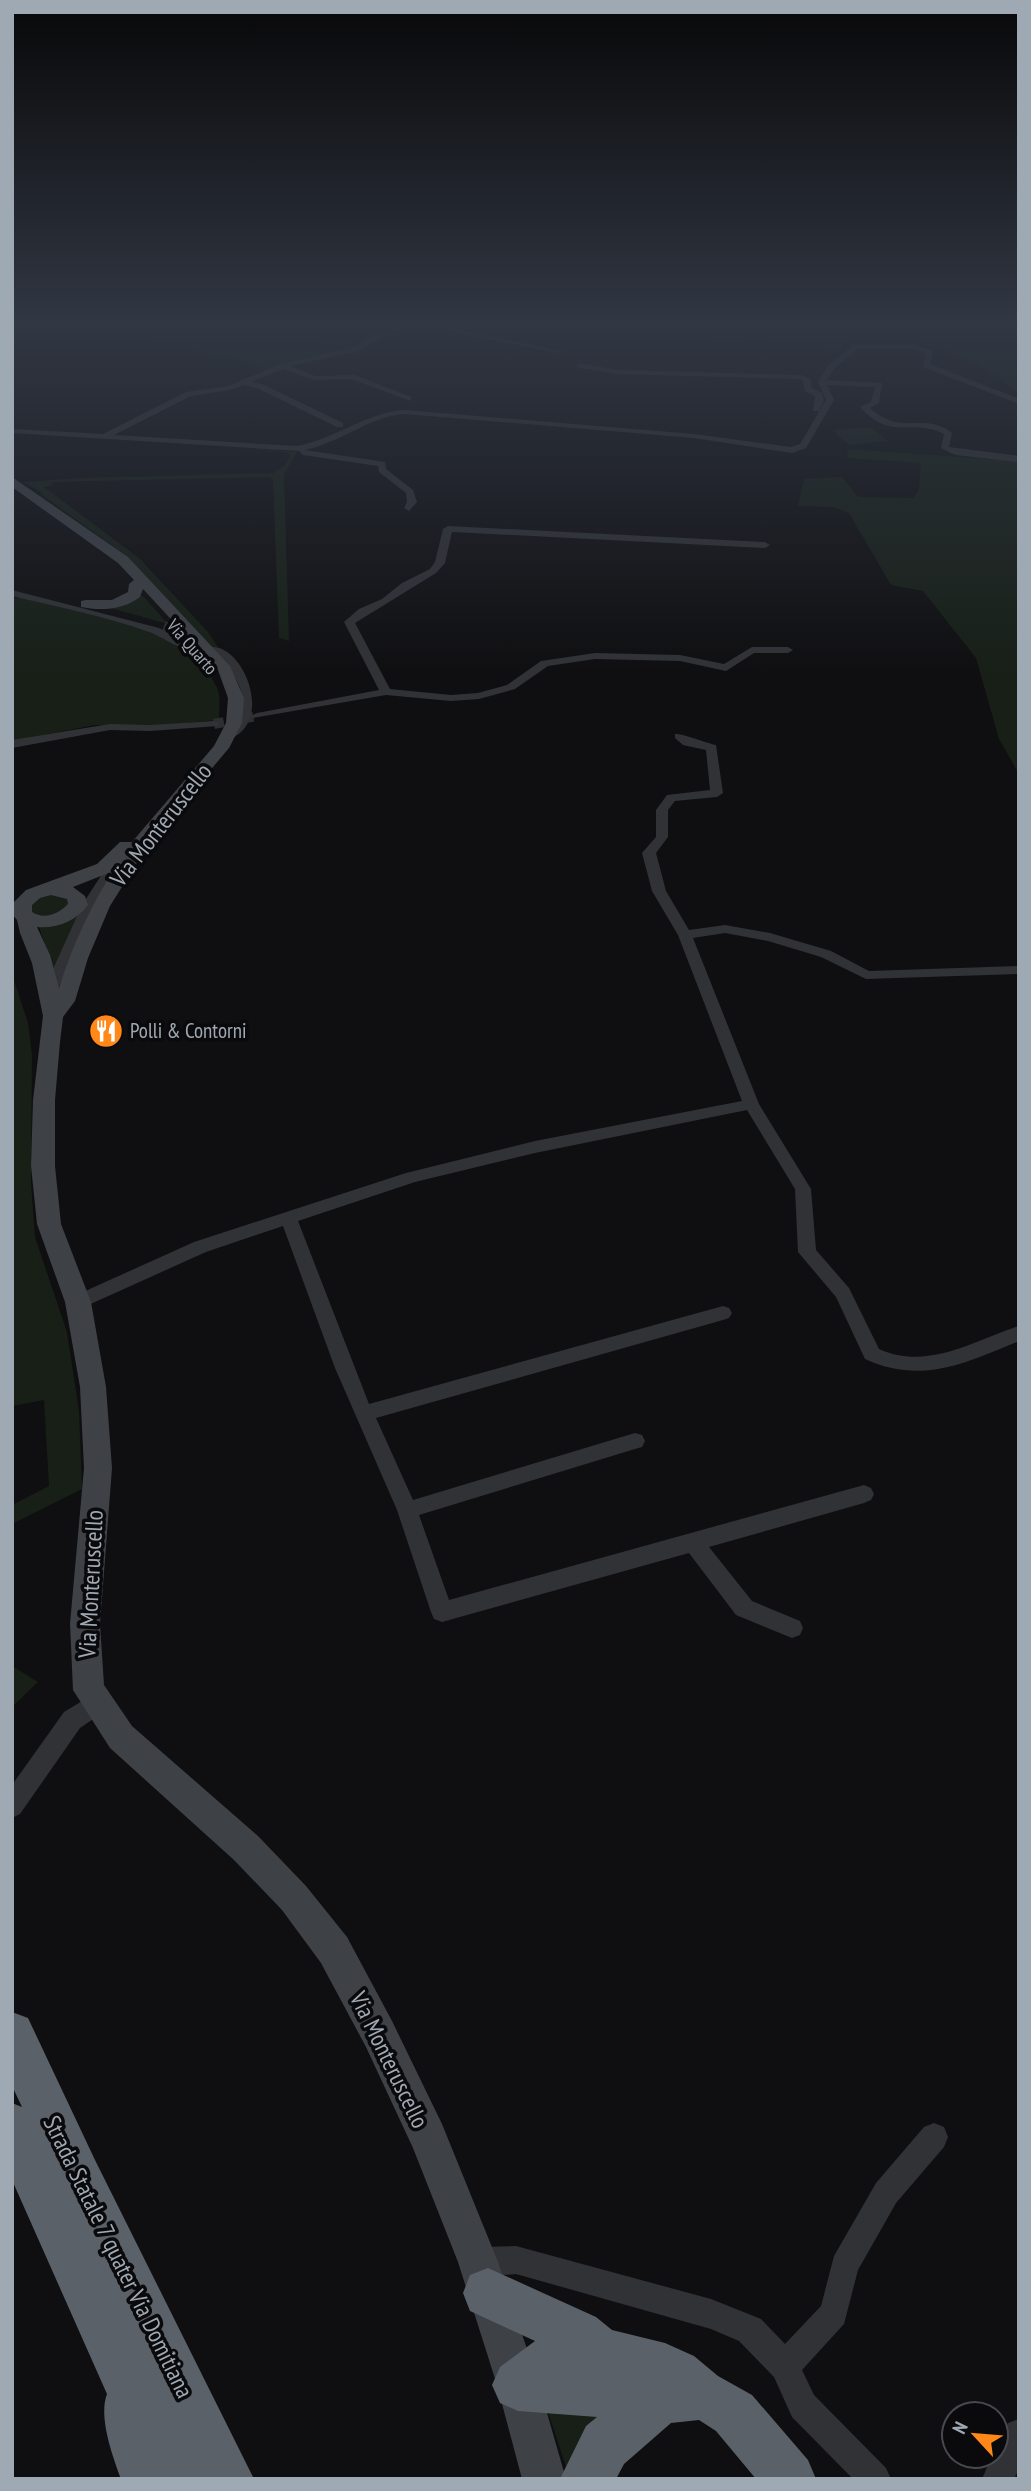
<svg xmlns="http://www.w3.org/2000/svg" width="1031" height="2491" font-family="'PT Sans Narrow',sans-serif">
	<rect width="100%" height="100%" fill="#0f0f11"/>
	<path fill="#171f17" d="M117,324H305L326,341L364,344L265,370L253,363L156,341L153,339L156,337H82L108,336Z
		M672,324H852L846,330L839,352L746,336L741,343L670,332Z
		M857,324H1019V392C988,371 958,349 921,345L926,333L851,330Z
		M870,427L888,441L849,445L832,430Z
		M203,445L297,452L284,474L289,641L279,638L273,480L269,477L50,482L54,485L44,487L139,558L208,632L218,647L212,649L121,552L41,494L43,493L23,482L82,478L273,473L284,466L291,455L286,452Z
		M848,449L1019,461V774L999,739L976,658L923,591L891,585L849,513L833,507L798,506L804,479L842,477L858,497L913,498L919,490L921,463L847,458Z
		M138,596H143L168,624L107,607Z
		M21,597C78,610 193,628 217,688C221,696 219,711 219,720L151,726L95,725L12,741V598Z
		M45,894L65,895L71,905L50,917L30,914L28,903Z
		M77,916L78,917L54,972L39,927Z
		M12,974L28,1023L32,1055L31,1183L35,1237L67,1332L79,1411L82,1489L12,1524V1505L49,1486L44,1400L12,1406Z
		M12,1666L38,1682L12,1707Z
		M545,2403L627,2407L570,2479Z"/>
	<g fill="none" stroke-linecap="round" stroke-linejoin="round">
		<path stroke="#2c2e31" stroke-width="10" stroke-dasharray="10 5" stroke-linecap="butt" d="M164,626L203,642
			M214,724L257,716"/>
		<path fill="#303236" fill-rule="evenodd" d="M402,326H442L562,351L558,353L442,330H403L380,338L360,351L291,366L315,376L355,375L411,397V401L351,379L314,380L283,369L251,382L262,384L343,423V427H337L257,388L244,385L230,390L191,396L114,435L297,446C335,439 365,413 404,410L694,434L791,447L800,444L826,400L818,382L827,367L853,345H915L933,351L930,364L1019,399V404L923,367L926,354L914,349H858L833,370L827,380L882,383L879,403L870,408C901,437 925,411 952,433L949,447L1019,456V462L955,455L941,448L944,434L938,431C904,420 891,440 860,407L871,402L875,387L827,385L834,400L806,448L792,453L694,438L404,414C368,417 340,443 305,450L385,462L386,469L413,490L417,502L409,511L404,508L407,502L406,493L379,472L378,466L303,455L299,451L12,433V429L103,434L186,392L228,386L280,364L355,347L374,334Z
			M579,363L617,370L801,375L810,378L812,388L822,393L824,401L819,411H813L815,396L805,391L803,381L800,379L617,374L576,367Z
			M448,526L765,542L770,545L765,548L452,532L445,563L436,573L355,623L390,689L451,695L478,693L507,685L541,661L595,653L680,655L724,664L752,647H788L793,650L788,653H754L726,671L680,661L595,659L548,666L515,689L479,699L451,701L386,695L253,718L251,716L257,713L379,690L344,622L359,609L382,599L402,583L430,569L435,562L443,529Z
			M12,590L159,628L198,648C187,656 162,636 149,632C105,616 58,607 12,596Z
			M211,647C243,644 276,722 228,740L222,736C226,732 231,729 235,724C256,699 231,667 211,651Z
			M214,721L220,724L218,726L150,731L110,730L12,748V740L110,724L150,725Z
			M675,734C682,733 706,743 716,745L723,793L717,797L675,801L668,810V837L656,853L666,891L689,930L725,925L770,933L831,951L869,971L1019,966V974L866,979L821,957L768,941L725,933L693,938L759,1104L811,1189L816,1250L849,1288L879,1349C928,1371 973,1341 1019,1326V1341C965,1363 922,1385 865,1359L836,1297L798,1252L795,1189L747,1110L535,1153L415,1182L298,1221L369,1404L723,1306L729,1308L732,1313L729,1318L723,1320L376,1418L413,1500L635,1433L642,1435L645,1441L642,1447L635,1449L419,1515L449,1600L864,1485L871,1488L874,1494L871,1500L864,1503L709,1547L752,1601L800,1621L803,1628L800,1635L792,1638L736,1615L689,1553L442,1622L434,1619L431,1612L397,1510L335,1368L283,1226L206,1252L84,1307H72L69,1302L72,1297L194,1242L406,1173L535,1141L742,1101L678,935L652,891L642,853L656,837V810L667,795L710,790L706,750L683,745L675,738Z
			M109,870L116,874L96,905L58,989L51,993L46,992L44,989L82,905L104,871Z
			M97,1692L105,1695L108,1703L105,1711L80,1728L20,1814L12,1818V1785L64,1712Z
			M934,2123L944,2127L948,2137L944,2147L896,2203L858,2270L844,2324L802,2370L814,2395L886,2468L891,2479H853L792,2417L774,2377L739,2341L711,2329L516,2274L478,2277L468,2272L463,2262L468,2252L478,2247L516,2246L711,2299L761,2319L785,2344L821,2306L834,2256L876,2183L924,2127Z
			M1019,2419V2469L1014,2479H982L992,2456H996V2449L1008,2423Z"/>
		<path fill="#3e4146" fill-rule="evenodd" d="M12,477L128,557L230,666L244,698L242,723L229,748L150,842L110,906L88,958L75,1001L63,1017L60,1042L55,1100V1166L61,1224L91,1302L106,1387L112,1468L100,1624L104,1685L132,1726L258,1836L306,1886L347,1937L392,2021L442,2124L498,2262L539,2385L566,2479H522L497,2385L458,2262L413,2148L366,2047L321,1963L282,1910L234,1860L110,1748L73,1690L70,1624L84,1468L80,1387L65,1302L37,1224L31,1166L33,1100L43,1016L32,963L20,933L17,920L12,914V904L26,890L97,864L120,842H132L214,746L226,723L228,698L218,670L143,589L140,597C123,610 101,611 81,607V601L86,600H112L128,592L129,584L134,580L118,563L12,487ZM116,866C91,905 73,944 59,988L50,955L37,927C57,929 76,921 88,905L85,896L73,887L111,872ZM51,895L67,899L68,904C58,914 45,920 32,912V905L40,898Z"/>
		<path fill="#5b6168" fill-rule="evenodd" d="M12,2012L28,2018L95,2160L254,2479H121C113,2457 98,2417 107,2394L12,2180V2103L22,2107L12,2086Z
			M488,2268L596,2317L612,2330L665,2343L694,2356L718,2376L752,2395L808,2460L816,2479H756L716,2431L699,2420L671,2423L624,2464L616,2479H560L586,2426L597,2417L518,2411L500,2403L492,2385L500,2367L535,2341L470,2311L463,2293L470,2275Z"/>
	</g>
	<linearGradient id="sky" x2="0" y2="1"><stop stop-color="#080809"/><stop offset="0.48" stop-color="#313743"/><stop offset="1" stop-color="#313743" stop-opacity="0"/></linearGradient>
	<rect width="1031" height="673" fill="url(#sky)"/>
	<defs>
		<g id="restaurant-disc" transform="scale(1.75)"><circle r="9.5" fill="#ff8819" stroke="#0a0a0c"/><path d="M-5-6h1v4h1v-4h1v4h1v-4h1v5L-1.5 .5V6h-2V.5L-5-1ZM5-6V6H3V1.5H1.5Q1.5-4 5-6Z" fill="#fff"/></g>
	</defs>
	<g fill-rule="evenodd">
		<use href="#restaurant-disc" x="106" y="1031"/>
	</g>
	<g text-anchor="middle" stroke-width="7" stroke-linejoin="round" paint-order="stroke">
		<g font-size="18" fill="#9fa9b3" stroke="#0a0a0c">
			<text transform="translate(192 647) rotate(49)" y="6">Via Quarto</text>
		</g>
		<g font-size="21" fill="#9fa9b3" stroke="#0a0a0c" text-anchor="start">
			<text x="130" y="1038">Polli &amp; Contorni</text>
		</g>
		<g font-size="24" fill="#9fa9b3" stroke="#0a0a0c">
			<text transform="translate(161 825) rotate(-52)" y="8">Via Monteruscello</text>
			<text transform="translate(91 1584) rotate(-87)" y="8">Via Monteruscello</text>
			<text transform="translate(389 2060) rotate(64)" y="8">Via Monteruscello</text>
			<text transform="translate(118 2257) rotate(64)" y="8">Strada Statale 7 quater Via Domitiana</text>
		</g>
	</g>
	<rect width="1031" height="2491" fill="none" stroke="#9fa9b3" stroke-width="28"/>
	<g transform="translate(975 2435) rotate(296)"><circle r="33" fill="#0a0a0c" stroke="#464a4f" stroke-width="2"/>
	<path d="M0-5L12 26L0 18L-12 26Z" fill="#ff8819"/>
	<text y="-10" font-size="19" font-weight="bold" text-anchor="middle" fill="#9fa9b3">N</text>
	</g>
</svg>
